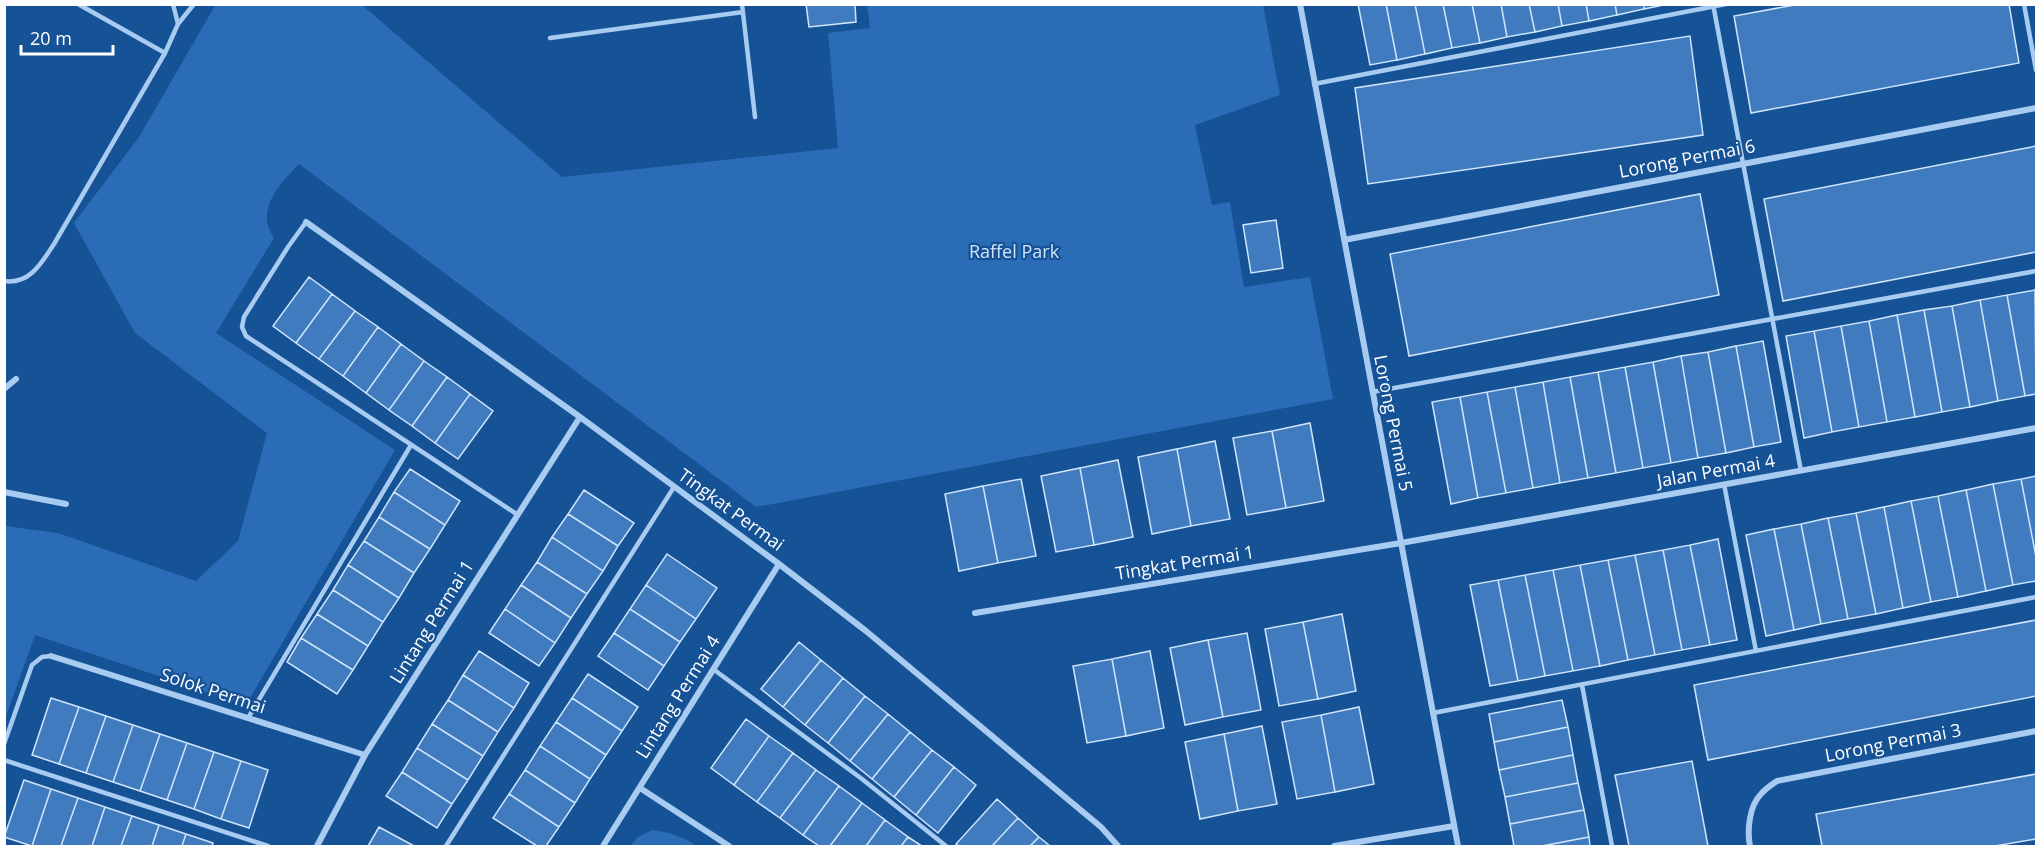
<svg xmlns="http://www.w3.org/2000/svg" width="2041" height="851" font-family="'Open Sans',sans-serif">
	<rect width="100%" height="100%" fill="#165296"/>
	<path fill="#2a6cb5" d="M216,4L362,5L562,177L838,148L828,33L870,28L867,5H1263L1280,95L1195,125L1212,205L1230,202L1244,287L1310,277L1333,399L756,507L299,164C285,179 265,198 267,221C267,226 271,233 274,238L216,333L395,450L246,705L35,635L5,719V526L58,533L196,581L238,541L267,433L135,333L74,223L139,137Z
		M652,830C670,832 683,837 697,846H630L638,837Z"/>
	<path fill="#3f7bbe" stroke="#cfe5fc" stroke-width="1.5" d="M806,4H855L856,22L809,27Z
		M1358,4H1386L1397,60L1370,65Z
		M1386,4H1415L1425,54L1397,60Z
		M1415,4H1443L1452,48L1425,54Z
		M1443,4H1472L1480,43L1452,48Z
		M1472,4H1501L1507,37L1480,43Z
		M1501,4H1529L1535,32L1507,37Z
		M1529,4H1558L1562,26L1535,32Z
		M1558,4H1586L1589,21L1562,26Z
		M1586,4H1615L1617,15L1589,21Z
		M1615,4H1644V9L1617,15Z
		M1644,4H1668L1644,9Z
		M1800,4H2009L2019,63L1751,113L1734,16Z
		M1690,36L1703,135L1368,184L1355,88Z
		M2036,146V252L1783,301L1764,199Z
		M1700,194L1719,295L1409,356L1390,254Z
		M1276,220L1283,268L1251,273L1243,225Z
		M309,277L332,294L296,343L273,326Z
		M2035,290L2036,394L2025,396L2007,295Z
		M332,294L355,311L319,359L296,343Z
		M2007,295L2025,396L1998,401L1980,300Z
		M1980,300L1998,401L1970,407L1952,306Z
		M1952,306L1970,407L1942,412L1924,310Z
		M1924,310L1942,412L1915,417L1897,315Z
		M355,311L378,327L343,376L319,359Z
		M1897,315L1915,417L1887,422L1869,321Z
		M1869,321L1887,422L1859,427L1841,326Z
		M1841,326L1859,427L1832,432L1814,331Z
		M378,327L401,344L366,393L343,376Z
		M1814,331L1832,432L1804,438L1786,336Z
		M1763,341L1781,442L1754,447L1736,346Z
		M401,344L424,361L389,410L366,393Z
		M1736,346L1754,447L1726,453L1708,352Z
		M1708,352L1726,453L1698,458L1681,356Z
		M1681,356L1698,458L1671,463L1653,362Z
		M424,361L447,377L412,426L389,410Z
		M1653,362L1671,463L1643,468L1625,367Z
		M1625,367L1643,468L1616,473L1598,372Z
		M1598,372L1616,473L1588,478L1570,377Z
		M447,377L470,394L435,443L412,426Z
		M1570,377L1588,478L1560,483L1543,382Z
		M1543,382L1560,483L1533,488L1515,387Z
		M1515,387L1533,488L1506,493L1487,392Z
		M1487,392L1506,493L1478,498L1460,397Z
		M470,394L493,411L458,459L435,443Z
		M1460,397L1478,498L1451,504L1432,402Z
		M1310,423L1324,501L1286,508L1272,431Z
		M1272,431L1286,508L1247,515L1233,438Z
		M1215,441L1230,519L1191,526L1177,449Z
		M1177,449L1191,526L1152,534L1138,457Z
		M1118,460L1133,537L1094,545L1080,468Z
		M1080,468L1094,545L1056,552L1041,476Z
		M410,469L460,501L445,525L394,492Z
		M2036,476V557L2021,479Z
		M1021,479L1036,556L998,563L983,486Z
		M2021,479L2036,557V581L2013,585L1993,484Z
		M1993,484L2013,585L1986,591L1966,490Z
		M983,486L998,563L959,571L945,494Z
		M584,490L634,523L618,546L568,514Z
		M1966,490L1986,591L1958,597L1938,496Z
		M394,492L445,525L430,549L379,517Z
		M1938,496L1958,597L1931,602L1911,501Z
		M1911,501L1931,602L1903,608L1884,507Z
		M1884,507L1903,608L1876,614L1856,513Z
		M1856,513L1876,614L1848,619L1828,518Z
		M568,514L618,546L603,571L552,537Z
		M379,517L430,549L414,573L364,541Z
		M1828,518L1848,619L1821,624L1801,524Z
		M1801,524L1821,624L1794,630L1774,529Z
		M1774,529L1794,630L1766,636L1746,535Z
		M552,537L603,571L587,594L537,562Z
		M1718,539L1737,640L1710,645L1690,545Z
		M364,541L414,573L399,598L348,565Z
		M1690,545L1710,645L1682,650L1663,550Z
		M1663,550L1682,650L1655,655L1635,555Z
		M667,554L717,588L696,619L646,585Z
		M1635,555L1655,655L1628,660L1608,560Z
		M1608,560L1628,660L1600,666L1580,565Z
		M537,562L587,594L571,618L521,585Z
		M348,565L399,598L383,622L333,590Z
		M1580,565L1600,666L1573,671L1553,570Z
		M1553,570L1573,671L1545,676L1525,575Z
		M1525,575L1545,676L1518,681L1498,580Z
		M1498,580L1518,681L1490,686L1470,585Z
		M521,585L571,618L555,643L505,609Z
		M646,585L696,619L680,642L630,609Z
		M333,590L383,622L368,646L317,614Z
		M505,609L555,643L539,666L489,633Z
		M630,609L680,642L664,666L614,633Z
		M317,614L368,646L353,670L301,638Z
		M1342,614L1356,691L1318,699L1303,622Z
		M2036,620V696L1708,760L1694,685Z
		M1303,622L1318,699L1279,706L1265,629Z
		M614,633L664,666L648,690L598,656Z
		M1247,633L1261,710L1223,717L1208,640Z
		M301,638L353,670L337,694L287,662Z
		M1208,640L1223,717L1185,725L1170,648Z
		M799,642L821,660L783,707L761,689Z
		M479,651L529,683L514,708L463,675Z
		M1150,651L1164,728L1126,736L1112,659Z
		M1112,659L1126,736L1087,743L1073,666Z
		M821,660L843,678L805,725L783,707Z
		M588,674L638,707L622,731L572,698Z
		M463,675L514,708L498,732L448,700Z
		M843,678L865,696L828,743L805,725Z
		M865,696L888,714L850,761L828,743Z
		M51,698L79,707L59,764L32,755Z
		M572,698L622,731L606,755L556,722Z
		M448,700L498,732L483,756L432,724Z
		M1562,700L1568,727L1494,742L1489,714Z
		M79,707L106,716L86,773L59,764Z
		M1359,707L1374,784L1335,792L1321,715Z
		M888,714L910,732L872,779L850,761Z
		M1321,715L1335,792L1297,799L1282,722Z
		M106,716L133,725L113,782L86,773Z
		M746,719L769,736L734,785L711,768Z
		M556,722L606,755L590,779L540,746Z
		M432,724L483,756L468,780L417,748Z
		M133,725L160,734L140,791L113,782Z
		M1262,726L1277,804L1238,811L1224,734Z
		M1568,727L1573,755L1499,770L1494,742Z
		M910,732L932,750L894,797L872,779Z
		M160,734L187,743L167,800L140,791Z
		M1224,734L1238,811L1200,819L1185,742Z
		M769,736L793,753L757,802L734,785Z
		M187,743L214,752L194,809L167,800Z
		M540,746L590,779L575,803L525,770Z
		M417,748L468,780L452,804L402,772Z
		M932,750L954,767L916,815L894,797Z
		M214,752L241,761L221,819L194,809Z
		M793,753L816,770L780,818L757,802Z
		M1573,755L1578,783L1505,797L1499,770Z
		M241,761L268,770L249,828L221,819Z
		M1692,761L1708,846H1629L1615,775Z
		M954,767L976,785L938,833L916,815Z
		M525,770L575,803L559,827L509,794Z
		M816,770L839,786L803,835L780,818Z
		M402,772L452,804L437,828L386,796Z
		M2036,774V839L1995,846H1822L1816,814Z
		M24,780L51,789L32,846L4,837Z
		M1578,783L1584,810L1510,824L1505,797Z
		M839,786L862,803L830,846H819L803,835Z
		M51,789L78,798L61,846H32Z
		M509,794L559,827L546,846H537L493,818Z
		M78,798L105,807L92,846H61Z
		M997,799L1018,818L992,846H959L956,844Z
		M862,803L885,820L866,846H830Z
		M105,807L132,816L121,846H92Z
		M1584,810L1589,837L1542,846H1514L1510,824Z
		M132,816L159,825L152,846H121Z
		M1018,818L1039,837L1030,846H992Z
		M885,820L908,837L901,846H866Z
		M159,825L186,834L182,846H152Z
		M379,827L414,846H368Z
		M186,834L213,843L212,846H182Z
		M908,837L922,846H901Z
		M1039,837L1050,846H1030Z
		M1589,837L1590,846H1542Z"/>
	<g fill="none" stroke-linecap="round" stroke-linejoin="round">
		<path stroke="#a8cbf1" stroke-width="4.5" d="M78,4L165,53
			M173,4L178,24
			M742,4L755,117
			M1713,4L1801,471
			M2024,4L2036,70
			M550,38L743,12
			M1314,84L1726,4
			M306,222L288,247L244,317L242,327L246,336L518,515
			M4,281C30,285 42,262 54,244L165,53L178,24L194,4
			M1372,392L2036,271
			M1724,484L1756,651
			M713,669L862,779L946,846
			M1582,685L1612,846
			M1433,713L2036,597
			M248,718L411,445
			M4,744L32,665L42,657L51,656
			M4,760L268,846
			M446,846L674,487"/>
		<path stroke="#a8cbf1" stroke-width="6" d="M1300,4L1458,846
			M306,222L580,417L779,564L866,631L1101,827L1118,846
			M1344,240L2036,108
			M4,389L16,379
			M4,492L66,504
			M975,613L1401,543L2036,428
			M51,656L365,755
			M640,788L729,846
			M317,846L365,755L580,417
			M603,846L779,564
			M1334,846L1454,826
			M1750,846C1747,831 1749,806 1761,794C1765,789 1771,785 1777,781L2036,731"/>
	</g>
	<g text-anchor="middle" stroke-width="4.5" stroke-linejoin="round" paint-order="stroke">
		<g font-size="18" fill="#fff" stroke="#165296">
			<text transform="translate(1687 159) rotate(-11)" y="6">Lorong Permai 6</text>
			<text transform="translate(1393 423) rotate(79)" y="6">Lorong Permai 5</text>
			<text transform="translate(1716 471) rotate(-10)" y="6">Jalan Permai 4</text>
			<text transform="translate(731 510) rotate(36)" y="6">Tingkat Permai</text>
			<text transform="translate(1185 563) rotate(-9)" y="6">Tingkat Permai 1</text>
			<text transform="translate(432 622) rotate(-58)" y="6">Lintang Permai 1</text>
			<text transform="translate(213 691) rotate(18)" y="6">Solok Permai</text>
			<text transform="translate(678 697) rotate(-58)" y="6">Lintang Permai 4</text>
			<text transform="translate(1893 743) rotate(-11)" y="6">Lorong Permai 3</text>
		</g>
		<g font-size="18" fill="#cfe5fc" stroke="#165296">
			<text x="1014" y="258">Raffel Park</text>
		</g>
	</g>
	<rect width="2041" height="851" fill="none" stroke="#ffffff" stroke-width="12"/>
	<path d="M21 45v9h92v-9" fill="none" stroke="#ffffff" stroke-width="3"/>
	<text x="30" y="45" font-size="18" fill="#ffffff" stroke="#165296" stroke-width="4.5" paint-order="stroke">20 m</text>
</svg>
